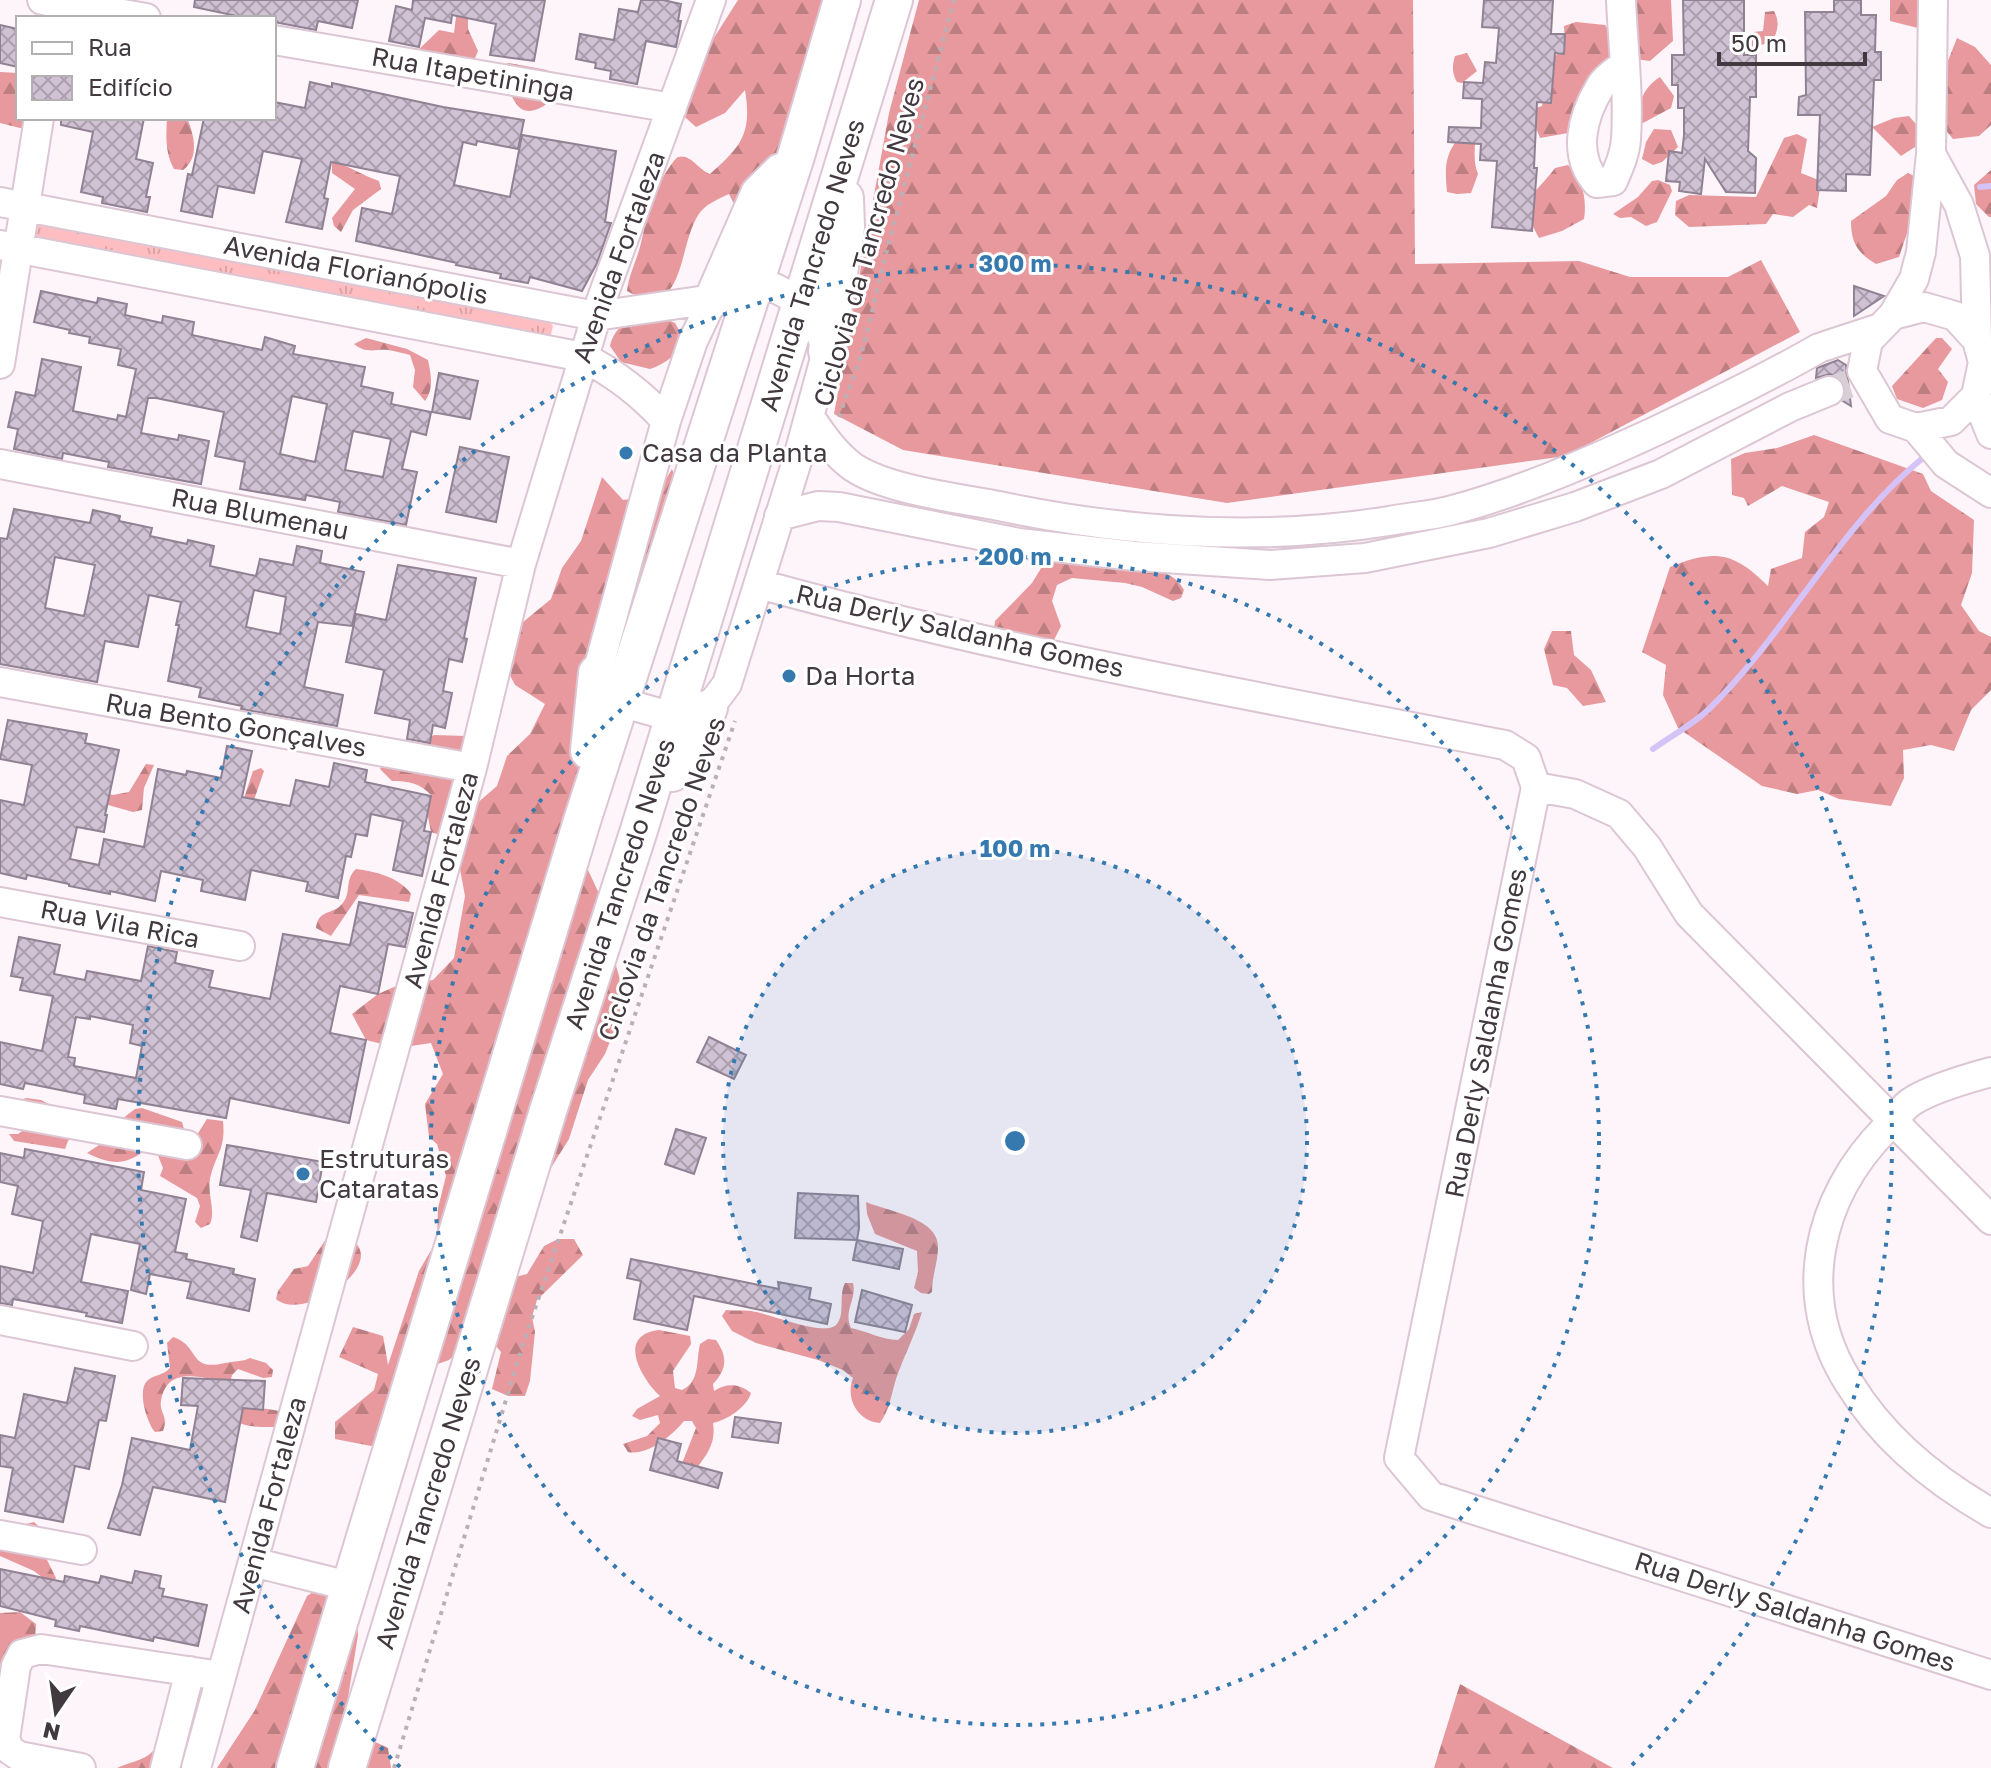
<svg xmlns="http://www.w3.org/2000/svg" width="1991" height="1768" font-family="'Golos Text',sans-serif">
	<defs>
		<pattern id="grass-tufts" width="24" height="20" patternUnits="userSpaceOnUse" patternTransform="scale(2)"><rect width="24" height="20" fill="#febdc0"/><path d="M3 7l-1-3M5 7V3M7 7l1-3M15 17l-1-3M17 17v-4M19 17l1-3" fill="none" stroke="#dba3a6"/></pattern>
		<pattern id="forest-firs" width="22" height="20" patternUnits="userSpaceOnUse" patternTransform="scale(2)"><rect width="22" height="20" fill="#e7999d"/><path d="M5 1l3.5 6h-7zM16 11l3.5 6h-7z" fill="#bd7e81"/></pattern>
		<pattern id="building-cross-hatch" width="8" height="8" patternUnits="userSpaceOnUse" patternTransform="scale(2)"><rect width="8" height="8" fill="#d0c1d4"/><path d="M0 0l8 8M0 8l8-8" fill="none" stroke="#aa9ead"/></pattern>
	</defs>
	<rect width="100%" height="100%" fill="#fef5fb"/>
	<path fill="url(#grass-tufts)" d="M24,220L548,320L553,326L549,342L542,344L30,236Z"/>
	<path fill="url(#forest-firs)" d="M738,0H833L790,145L737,210L729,194C720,198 709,203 702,210C676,239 689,325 627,291C629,274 637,260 641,243C645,227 647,209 654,193C657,187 673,159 678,157C690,153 699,170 710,174C742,146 752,133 745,90L725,113L696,127L678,111L698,63Z
		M919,0H1413L1415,264L1579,261L1630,277H1728L1761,260L1800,332L1566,456L1227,503L903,450L834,414L889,113Z
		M1635,0H1671L1673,41L1650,61L1635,59Z
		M1890,0H1918V28L1890,21Z
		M457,9L468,13V29L478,51L475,58L468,63L414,54L439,30L454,33Z
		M1774,11C1780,22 1778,31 1772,42L1754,47L1749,45L1747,38L1753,32L1763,31L1765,12Z
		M1576,22L1605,25L1615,40L1611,59L1582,93L1575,105L1568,133L1540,138L1529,110L1542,106L1551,59C1565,51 1565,41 1564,26Z
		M1957,38L1975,47L1991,65V125L1979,136L1953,139L1939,122L1942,76Z
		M1467,53L1477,71L1462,83L1457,82C1452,74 1452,65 1455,56Z
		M509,63L547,70L555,75L560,94C519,129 513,105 502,65Z
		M0,72L18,73V118H37L24,129L0,123Z
		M1660,77L1674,96L1671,108L1643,123L1636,122C1639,102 1643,88 1660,77Z
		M1909,116L1921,130L1915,147L1901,156L1872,127L1894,118Z
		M167,118H187C194,135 200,157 183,170L174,169C165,153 166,136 167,118Z
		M1467,129L1475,130C1476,145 1472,160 1478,174L1471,193L1457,194L1447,192C1444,162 1446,150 1467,129Z
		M1654,129L1671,130L1678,147L1662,162L1653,165L1642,159L1646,142Z
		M1797,134L1807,139L1801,173L1821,181L1817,208L1809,205L1793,217L1773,214L1766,224L1689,227L1675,215L1676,201L1689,195L1756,197L1784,138Z
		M332,161C350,166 361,175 379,181L381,189L353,210L341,232L334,226L332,218L355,189L332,173Z
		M1568,165C1583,177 1587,201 1584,219L1562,231L1539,238C1517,197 1532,199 1555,168Z
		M1991,170V217H1989L1976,204L1974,185Z
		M1908,173L1918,178L1915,210L1899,257L1876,264C1857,253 1851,242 1851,221L1886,196L1897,180Z
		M1658,180L1670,185L1672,191L1657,222L1646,226L1631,217L1620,218L1613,214L1638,197L1652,181Z
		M652,313L675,323L684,339C679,354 665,364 650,369L621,362L610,346C615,324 633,318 652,313Z
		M366,338L407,349L428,360C431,374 434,389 425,401L413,387L415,370L410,355C403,353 395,351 388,350C374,349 366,354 354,344Z
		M1936,338H1942L1952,349L1938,369L1948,382L1942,400L1923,408L1897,399L1892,386Z
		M1814,435L1923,474L1931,491L1974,520L1972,573L1961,605L1979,631L1991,637V690L1971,710L1954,751L1931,745L1903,750L1904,778L1891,806L1839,799L1818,790L1797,794L1762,786L1678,728L1663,695L1666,665L1642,652L1670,567C1716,548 1735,553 1768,586L1771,569L1802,558L1805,532L1824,517L1829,502L1782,486L1748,506L1744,498L1732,495L1731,459L1745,453L1777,448Z
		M672,469L683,500L662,526L647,555L646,589L589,838L588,870L602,900L607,933L624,994L617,1024L605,1054L588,1080L569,1139L529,1203L460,1350L449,1360L432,1366L386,1438L371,1446L335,1439V1422L374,1390L378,1374L339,1357L353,1327L383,1336L388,1365L419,1271L437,1240L438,1208L446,1176L437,1144L429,1137L425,1104L443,1074L431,1043L398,1048L366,1040L352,1014L378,994L401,984L433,980L454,958L465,896L459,864L446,837L431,832L427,812L431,795C420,783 408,781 392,781L380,769L389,755L421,743L434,735L466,736L467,812L497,786L507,756L530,734L545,704L515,685L503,662L511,632L551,599L562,568L581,541L602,477L623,500L656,496Z
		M1053,559C1087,561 1168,556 1184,590L1181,598L1173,601L1142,587L1125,583L1072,578L1057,585L1052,601L1061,626L1053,642L994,629L995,621L1032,583L1043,565Z
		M1552,631H1571L1574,655L1591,670L1606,702L1583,706L1567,688L1553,685L1544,649Z
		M146,764L154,765L144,788L142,810L133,812L101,803L105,793L113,795L129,792Z
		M261,768L264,771L253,803L242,804L253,771Z
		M356,869C374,871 401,878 411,894L409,902L359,895L331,936L316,928C318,909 333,915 342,904C352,893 344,880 356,869Z
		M26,1098L41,1100L56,1108L122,1119L135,1109L142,1108L182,1122L184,1130L195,1138L207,1119L223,1121C226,1150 215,1155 210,1179C207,1194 216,1210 210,1224L201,1228L195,1222L200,1206L197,1198L160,1176L163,1168L157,1153L147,1149C125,1166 111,1165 87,1153L102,1143L74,1136L68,1141L65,1149L14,1141L9,1134H18L25,1129L18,1101Z
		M866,1202C887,1211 939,1218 938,1247C938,1262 932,1276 932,1292L929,1294L921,1293L914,1288L918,1272L917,1251L875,1234L867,1214Z
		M335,1233C408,1251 307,1326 276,1299L278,1291L294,1269L308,1266L326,1239Z
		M558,1239H574L583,1255L537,1300L532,1317L535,1332L530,1381L525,1396H508L492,1389L501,1352L491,1340L511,1278L527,1274L544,1246Z
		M845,1283H853C857,1300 843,1310 851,1328C867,1331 882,1340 898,1340L909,1329L914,1314L922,1312C915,1335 904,1356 896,1379C891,1395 890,1409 880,1423C858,1421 845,1399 853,1378L843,1370L818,1360L756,1343L732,1331L722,1316L726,1310C735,1311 743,1310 751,1311C768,1313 824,1337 836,1325C846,1315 838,1296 845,1283Z
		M659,1330L690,1336L691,1344L673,1371L675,1388L682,1390C700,1382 696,1361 700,1344L708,1339L716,1340C728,1357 727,1369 713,1384L714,1391C726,1383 739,1383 751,1393C747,1407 727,1420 713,1423C716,1442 708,1453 697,1468L681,1466L696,1428L692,1421H684C672,1436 647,1456 628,1452L623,1444L647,1436L660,1423L658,1415L640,1420L632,1416L637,1409L660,1396C641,1378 616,1335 659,1330Z
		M173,1337C201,1346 187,1372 225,1363C234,1361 242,1362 250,1358L266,1363L273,1370L272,1377L263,1378L238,1369L232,1375L230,1383C206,1379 167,1363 161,1401C159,1413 169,1416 163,1431L155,1432C147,1423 137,1391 147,1381C154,1374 163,1376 170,1368L167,1343Z
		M234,1407C248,1409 270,1407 281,1412L276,1427C258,1427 243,1428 229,1417Z
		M34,1522L45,1532V1556L56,1578L52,1585L34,1571L0,1556V1534L23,1530L26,1524Z
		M327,1583L356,1601L358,1635L347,1704L359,1734L388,1748L391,1768H217L255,1710L307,1596Z
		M20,1612L36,1624L35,1639L0,1717V1613Z
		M1460,1684L1613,1768H1434Z
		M198,1693L197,1709L182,1768H117C127,1763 145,1760 152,1752C176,1728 144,1701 198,1693Z"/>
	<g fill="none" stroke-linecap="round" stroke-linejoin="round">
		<path stroke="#d5c2f7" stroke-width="6" d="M1980,187L1991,186
			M1653,749C1671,736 1692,725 1708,710C1788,632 1838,527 1924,457"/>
	</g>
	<path fill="url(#building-cross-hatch)" stroke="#908293" stroke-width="2" fill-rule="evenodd" d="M195,0H358L352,28L318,21L316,30L274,22V18H246L194,7Z
		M413,0H545L534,61L490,55L496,24L452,15L451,23L425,18L419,47L389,41L396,6L412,10Z
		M641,0H663L681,4L678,21H681L676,47L646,41L637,84L610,79L611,71L595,68L596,63L576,59L580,34L614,40L619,9L638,12Z
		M1484,0H1553L1551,34H1565L1564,54L1555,53L1551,103L1537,102L1534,168H1537L1532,231L1492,227L1497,161L1480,160L1481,144L1448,142L1449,127L1481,128L1482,99L1463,98L1464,82L1483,83L1485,62L1496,63L1499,28L1482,27Z
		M1683,0H1744V55H1756V97H1750L1748,151L1756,158L1755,193L1726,192L1705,159L1701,194L1679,191L1680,182L1666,181L1669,151L1682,153L1684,135V108H1678V85H1672V55H1684Z
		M1834,0H1861V15H1876L1875,52H1881V80H1874L1870,175L1846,174V191L1817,190L1820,115H1798L1799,97L1806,95L1805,12H1834Z
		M0,25L18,29V67L0,63Z
		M310,82L332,87V83L443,107L524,120L518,149L477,141L476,145L463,142L454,185L510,197L522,135L616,151L605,222L611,223L597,263L582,291L530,277L528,283L500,278L501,274L456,265L457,263L356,241L362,208L392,214L400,176L331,162L324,198L328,199L322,229L286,222L302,159L263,151L254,193L218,186L212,217L181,211L188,174L192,175L204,118H274V102L305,108Z
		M61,118H144L136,159L153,163L146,197H150L147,212L102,203L103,197L81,192L93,132L61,125Z
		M1854,286L1884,296L1854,316Z
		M41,291L97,303L98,298L127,304L125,315L162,323L163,316L194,322L192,335L262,350L265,337L295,346L293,354L365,367L361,386L393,393L391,404L431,412L426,435L411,431L402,469L417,472L406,525L338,512L340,502L306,495L305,500L240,489L245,462L215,456L224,412L156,398H148L141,433L178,440L179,435L209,441L201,484L108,467L109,462L63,453L62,459L14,449L18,429L8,427L16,392L35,396L42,359L81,367L73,411L117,420L118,415L126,417L136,369L118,365L121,349L89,343L90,337L69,333L70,330L34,322ZM292,396L327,404L315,462L280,454ZM353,431L391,439L383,477L345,470Z
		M1838,360L1846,365L1851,406L1843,401L1846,392L1840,378L1830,374L1816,378L1817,368Z
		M439,373L478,381L470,419L432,412Z
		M460,447L509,457L496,522L446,512Z
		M14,509L90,523L93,510L120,516L119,521L152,528L150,536L187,544L188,540L214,546L210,566L256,576L260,559L293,565L297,546L322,551L320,563L364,572L352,626L318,622L304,687L343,695L337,726L241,709L242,706L199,697L201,688L168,681L179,625H176L181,602L149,595L138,647L105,641L97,682L0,664V538L7,539ZM55,557L95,565L84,616L45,608ZM254,590L286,597L280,634L246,627Z
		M398,565L476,578L464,638L467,639L462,662L449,659L443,691L452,693L445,728L433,725L430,743L407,739L410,720L375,713L384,670L346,662L356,614L386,620Z
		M8,720L87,734L85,743L119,750L105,815H107L104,832L77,827L70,859L99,865L104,839L144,847L158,769L186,775L187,771L221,778L227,746L252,751L242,797L290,806L296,780L329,787L334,763L367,770L365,782L431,796L424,831L431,832L422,876L393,870L403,821L371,814L367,836L356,834L351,857L346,856L338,898L306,891L308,882L251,870L245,900L201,891L203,880L161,871L155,901L110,891V894L69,886V884L27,875L26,879L0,873V800L24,805L32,765L0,759Z
		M359,902L413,913L405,947L388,944L378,994L340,986L330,1033L366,1040L349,1123L230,1098L226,1118L118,1099L116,1109L84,1103L85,1095L25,1083L23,1089L0,1084V1042L42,1051L53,996L20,990L23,978L11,976L19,937L60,945L54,974L85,980L87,971L141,981L148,946L177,952L175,963L213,971L209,987L270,999L283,934L350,945ZM90,1016L133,1025L130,1043L142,1046L136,1078L74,1066L75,1058L68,1057L76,1017L90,1019Z
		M709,1037L746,1055L734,1079L697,1062Z
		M676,1129L706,1138L694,1174L665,1164Z
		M227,1145L323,1162L316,1202L267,1193L257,1241L241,1237L251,1190L220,1185Z
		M25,1149L144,1172L141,1190L186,1199L175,1252L187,1254L186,1259L234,1269L233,1274L255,1279L249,1311L187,1298L191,1282L150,1274L146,1294L131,1290L140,1244L91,1234L81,1282L128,1291L122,1323L86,1316L87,1313L13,1299L12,1305L0,1303V1266L33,1273L43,1221L12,1214L18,1186L0,1182V1153L24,1158Z
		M798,1193L858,1196L859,1228L857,1240L795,1238Z
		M857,1240L903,1249L899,1269L853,1260Z
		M631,1259L779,1289L778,1282L811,1288L809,1299L831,1304L827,1324L694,1296L687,1330L634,1319L641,1281L627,1278Z
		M862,1290L912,1305L905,1332L855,1322Z
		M75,1368L115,1376L106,1421L99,1420L89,1469L75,1466L63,1522L5,1511L13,1468L0,1466V1435L15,1438L24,1394L67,1403Z
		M183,1378L265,1381L263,1410L243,1408L225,1502L153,1487L140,1535L108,1528L122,1485L132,1438L190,1450L198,1406L181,1405Z
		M735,1417L781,1423L778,1443L732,1437Z
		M658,1438L681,1444L677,1461L722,1473L718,1488L650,1470Z
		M0,1569L64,1582L65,1576L99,1583L101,1576L132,1583L135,1571L161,1576L159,1588L164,1589L162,1596L207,1605L198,1646L154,1637L153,1641L80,1626L79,1631L55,1626L56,1620L0,1606Z"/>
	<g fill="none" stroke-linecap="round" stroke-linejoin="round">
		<path stroke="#d8cfd5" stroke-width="28" stroke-dasharray="28 14" stroke-linecap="butt" d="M1829,391L1849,384"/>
		<g stroke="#dcc6d4" stroke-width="32">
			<path id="minor" d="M42,0L146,18
				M1621,0C1623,46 1629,94 1626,139C1625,154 1619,167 1613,181L1597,183C1572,155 1582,117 1600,87C1605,78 1616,71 1624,65
				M274,40L672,108
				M1931,154L1959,205L1975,256L1977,340
				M0,202L596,316L713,299L753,288H775L801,302L817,324L827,351L797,461L727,684L709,708L673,717L620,702L597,673L666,421L693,341L713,299
				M0,245L583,357C614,373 643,395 666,421
				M1924,307L1955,316L1977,340L1983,362L1976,396L1951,421L1916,428L1890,419L1862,371L1868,341L1893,315Z
				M1893,315L1914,279L1921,252L1931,154L1933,0
				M1825,346L1880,328
				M0,364L39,118
				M1976,396L1991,434
				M810,417C822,435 835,454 853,467C887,490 958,498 999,506C1128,533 1259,542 1389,521C1409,517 1430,516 1449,511C1521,492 1591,461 1658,430C1713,404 1767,378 1819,348
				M1916,428L1946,464L1991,493
				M0,464L521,564
				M779,516L818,506L839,507L1019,543L1134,556L1270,565L1365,558L1489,533L1575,507L1661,474L1790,407L1829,391
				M759,584C1004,652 1255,696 1505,745L1526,758L1536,787L1399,1458L1431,1496L1991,1675
				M0,682L472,768
				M1536,787L1575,794L1619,814L1647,847L1689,914L1991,1220
				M0,902L240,946
				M1991,1072C1969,1078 1930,1089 1911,1102C1902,1108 1894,1120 1886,1128C1817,1198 1794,1297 1849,1383C1883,1439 1935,1481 1991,1513
				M0,1111L187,1145
				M0,1320L133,1346
				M0,1535L82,1550
				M253,1562L349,1586
				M81,1768L19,1756L10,1750L5,1739L16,1666L22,1654L41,1649L221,1676
				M165,1768L190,1671
				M196,1768L472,768L521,564L601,301L711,0"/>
		</g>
		<g stroke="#dcc6d4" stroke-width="40">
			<path id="major" d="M713,299L759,194L781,172
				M827,351L846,227L845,198
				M589,751L597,673
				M672,773L709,708
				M295,1768L582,821L796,156L842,0
				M347,1768L548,1111L639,830L894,0"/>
		</g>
		<path stroke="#b9b0b6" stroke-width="4" stroke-dasharray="4 6" stroke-linecap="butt" d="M839,417L861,356L885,258L954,0
			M394,1768L523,1344L735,721"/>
		<use href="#minor" stroke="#fff" stroke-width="28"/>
		<use href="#major" stroke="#fff" stroke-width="36"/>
	</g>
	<circle cx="1015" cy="1141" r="292" fill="#3579af" fill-opacity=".12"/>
	<g fill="none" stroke="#3579af" stroke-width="4" stroke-dasharray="4 8">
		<circle cx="1015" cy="1141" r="292"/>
		<circle cx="1015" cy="1141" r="584"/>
		<path d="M400 1767A877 877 0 1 1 1630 1767"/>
	</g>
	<g fill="#3579af" stroke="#fff" stroke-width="3">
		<circle cx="626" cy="453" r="8"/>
		<circle cx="789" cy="676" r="8"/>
		<circle cx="303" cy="1174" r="8"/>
	</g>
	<g text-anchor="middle" stroke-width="6" stroke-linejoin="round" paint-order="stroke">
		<g font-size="26" fill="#41393f" stroke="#fff">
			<text transform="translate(473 74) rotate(10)" y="9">Rua Itapetininga</text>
			<text transform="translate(869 242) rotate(-74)" y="9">Ciclovia da Tancredo Neves</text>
			<text transform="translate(619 257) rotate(-70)" y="9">Avenida Fortaleza</text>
			<text transform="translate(812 265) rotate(-73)" y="9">Avenida Tancredo Neves</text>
			<text transform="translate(356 270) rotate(11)" y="9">Avenida Florianópolis</text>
			<text transform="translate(260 514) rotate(11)" y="9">Rua Blumenau</text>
			<text transform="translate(960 631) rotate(13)" y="9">Rua Derly Saldanha Gomes</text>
			<text transform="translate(236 725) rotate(10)" y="9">Rua Bento Gonçalves</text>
			<text transform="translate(662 879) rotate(-71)" y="9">Ciclovia da Tancredo Neves</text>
			<text transform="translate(441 880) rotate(-75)" y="9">Avenida Fortaleza</text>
			<text transform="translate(620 884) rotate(-72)" y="9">Avenida Tancredo Neves</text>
			<text transform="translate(120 924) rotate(11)" y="9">Rua Vila Rica</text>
			<text transform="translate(1486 1033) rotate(-79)" y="9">Rua Derly Saldanha Gomes</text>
			<text transform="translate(428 1503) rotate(-73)" y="9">Avenida Tancredo Neves</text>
			<text transform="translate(269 1505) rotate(-75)" y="9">Avenida Fortaleza</text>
			<text transform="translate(1795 1612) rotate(18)" y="9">Rua Derly Saldanha Gomes</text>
		</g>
		<g font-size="26" fill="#41393f" stroke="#fff" text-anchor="start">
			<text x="642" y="462">Casa da Planta</text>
			<text x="805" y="685">Da Horta</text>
			<text x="319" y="1168">Estruturas<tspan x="319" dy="30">Cataratas</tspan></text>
		</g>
	</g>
	<circle cx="1015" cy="1141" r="12" fill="#3579af" stroke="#fff" stroke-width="4"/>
	<g font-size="24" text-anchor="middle" font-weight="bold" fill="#3579af" stroke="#fff" stroke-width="6" stroke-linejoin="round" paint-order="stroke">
		<text x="1015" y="272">300 m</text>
		<text x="1015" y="565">200 m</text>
		<text x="1015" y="857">100 m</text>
	</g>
	<rect x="16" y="16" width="260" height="104" fill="#ffffff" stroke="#b3b0b2" stroke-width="2"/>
	<rect x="32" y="42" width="40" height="12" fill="#ffffff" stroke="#b3b0b2" stroke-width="2"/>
	<text x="88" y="56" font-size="24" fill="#41393f">Rua</text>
	<rect x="32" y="76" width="40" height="24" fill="url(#building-cross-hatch)" stroke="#b3b0b2" stroke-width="2"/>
	<text x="88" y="96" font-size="24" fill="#41393f">Edifício</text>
	<g transform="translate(56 1712) rotate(193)" stroke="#ffffff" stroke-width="6" paint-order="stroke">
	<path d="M0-6L14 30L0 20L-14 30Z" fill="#41393f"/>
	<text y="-12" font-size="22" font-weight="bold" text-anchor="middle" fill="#41393f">N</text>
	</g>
	<path d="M1719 52v12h146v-12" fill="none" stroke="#41393f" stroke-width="4"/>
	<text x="1731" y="52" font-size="24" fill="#41393f" stroke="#ffffff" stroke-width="6" paint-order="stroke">50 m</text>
</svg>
